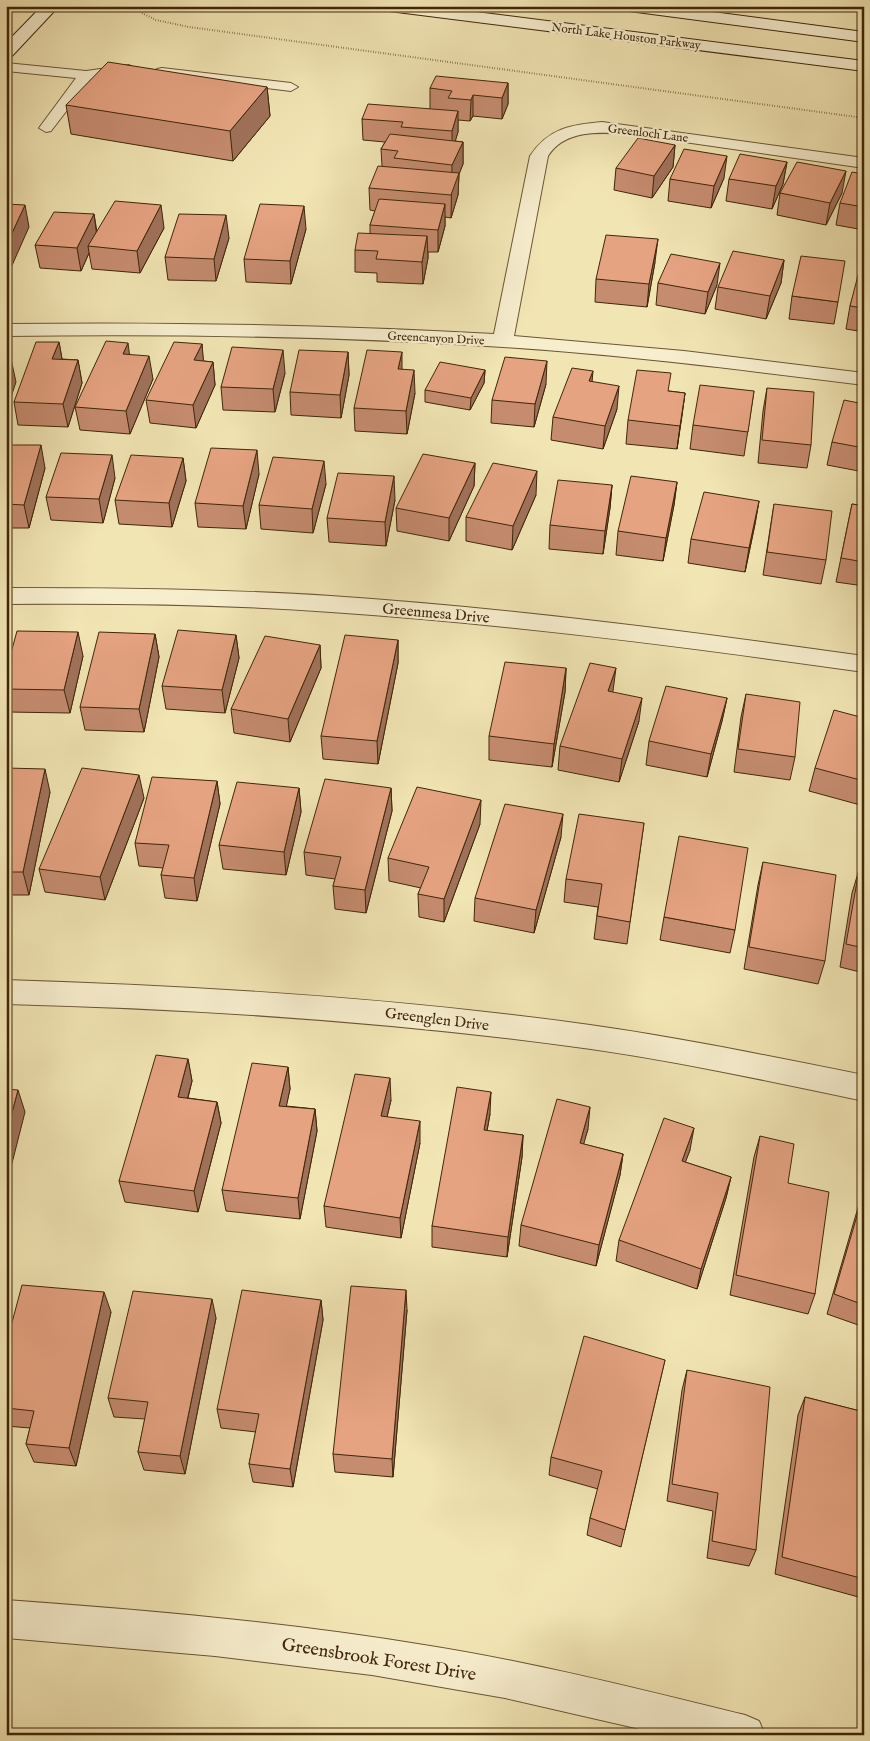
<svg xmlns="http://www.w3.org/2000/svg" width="870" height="1741" font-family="'IM FELL English',serif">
	<rect width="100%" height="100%" fill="#f2e5b4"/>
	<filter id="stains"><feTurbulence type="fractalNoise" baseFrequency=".004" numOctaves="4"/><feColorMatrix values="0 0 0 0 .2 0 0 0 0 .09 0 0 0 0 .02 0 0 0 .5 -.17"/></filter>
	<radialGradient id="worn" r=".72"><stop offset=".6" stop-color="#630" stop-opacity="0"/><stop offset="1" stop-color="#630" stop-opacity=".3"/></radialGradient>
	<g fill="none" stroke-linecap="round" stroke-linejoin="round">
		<g stroke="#6c5634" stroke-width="2">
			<path id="lane" d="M6,63L86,71L129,65L136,69L129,73L91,79L51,131L46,132L39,128L76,78L6,71Z
				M162,68L291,83L298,87L291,91L157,75L155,72L157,69Z"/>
		</g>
		<g stroke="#6c5634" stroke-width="2">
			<path id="street" d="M602,122L864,158V168L629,134C601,132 565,129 548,156L514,336L684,351L864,373V385C744,370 624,355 503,347C338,336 172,334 6,336V324C169,322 332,325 494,334L530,156C549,128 570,125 602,122Z
				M6,588C114,588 223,589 331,596C509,608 687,631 864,656V672C687,647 509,624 331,612C223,604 114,603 6,604Z
				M6,980C202,986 397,998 590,1025C682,1038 773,1057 864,1075V1101C773,1082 682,1062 591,1049C397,1022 202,1009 6,1004Z
				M6,1600C146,1610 285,1622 424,1645C532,1662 639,1689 745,1715L759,1721L765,1735H666L505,1698L372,1675L215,1656L6,1638Z"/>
		</g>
		<g stroke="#402609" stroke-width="2">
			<path id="secondary" d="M42,6H59L12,56L6,58V43Z
				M381,6H428L864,61V71L389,11Z
				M621,6H667L864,32V42L629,11Z"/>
		</g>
		<path stroke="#402609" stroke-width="2" stroke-dasharray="0.5 2" stroke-linecap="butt" d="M140,6L142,13L156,20L189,27L864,118"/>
		<use href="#lane" fill="#f7eece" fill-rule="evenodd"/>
		<use href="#street" fill="#f7eece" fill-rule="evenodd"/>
		<use href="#secondary" fill="#f7eece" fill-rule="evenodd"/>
	</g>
	<path fill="#c68c70" stroke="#402609" d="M508,83V104L502,119L473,116L470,121L458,120V132L455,141L463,142V164L459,174L458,195L451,218L445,217V226L438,252H428V258L423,284L377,282V273L355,272V250L370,233V225L375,211L370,210L369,188L382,166L381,149L385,142L363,140L362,119L430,109V88Z
		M267,87L270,116L233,161L71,134L66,105Z
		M675,145L673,167L652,198L614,190L616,168Z
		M787,162L783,184L772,209L726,201L729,179Z
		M864,174V230L836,225L840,203Z
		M724,178L711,208L668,201L670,179Z
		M780,193H842L826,225L777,215Z
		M94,214L97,232L164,228L140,273L92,269L89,253L81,271L40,268L35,245Z
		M306,229L291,284L246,282L244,259Z
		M229,238L216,281L168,280L165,257Z
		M784,260L781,283L766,319L715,309L718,287Z
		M864,260V332L846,329L850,306Z
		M655,262L647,307L595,302L596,279Z
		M658,283L717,285L705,314L656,305Z
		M792,296L838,302L834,324L789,319Z
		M59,342L62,359L78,360L82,383L68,427L18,425L14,402Z
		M202,344L203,361L213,362L215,385L196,428L150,423L146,400Z
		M348,352L349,375L341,418L291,415L290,392Z
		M130,354L153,379L130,434L80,430L75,407Z
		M485,370L484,383L470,410L425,402V390Z
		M285,373L275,412L223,410L221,387Z
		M592,381L617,409L603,449L551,440L553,417Z
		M546,384L534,427L491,423L492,400Z
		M767,388L811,445L807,468L758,463L763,411Z
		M669,391L685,393L677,449L626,444L628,420Z
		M754,391L744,456L690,449L693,425Z
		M415,393L407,434L355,431L354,408Z
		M864,404V472L827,465L832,442Z
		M6,445L45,468L29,528H6Z
		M183,458L186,481L172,527L119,524L115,500Z
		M475,463L474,486L449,541L397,531L396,508Z
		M259,474L246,529L198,527L195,503Z
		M115,478L103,523L51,520L46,497Z
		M677,482L674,505L663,561L616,555L618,531Z
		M326,484L313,533L261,529L259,505Z
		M612,485L610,508L603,554L549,549L550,525Z
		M536,495L512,550L466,541V517Z
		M395,500L386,546L329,542L327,518Z
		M759,501L755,524L745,572L688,563L691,539Z
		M774,504L826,560L821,584L763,575Z
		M852,504L864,506V586L836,582Z
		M155,634L159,657L144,732L85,730L80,707Z
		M236,635L239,658L225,713L166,709L162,686Z
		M398,640V663L378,764L323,759L321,736Z
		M320,645L321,668L290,742L234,733L231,709Z
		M83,656L70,713L8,712L6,707V671Z
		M566,668L565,692L552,767L489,760V736Z
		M613,692L639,721L619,782L558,770L560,746Z
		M746,694L795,757L790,780L734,772L741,717Z
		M727,698L722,721L707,777L646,765L649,741Z
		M864,718V806L809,791L815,768Z
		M6,768L50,792L29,895H6Z
		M217,781L220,804L197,901L165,898L161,875L163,868L139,866L135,843Z
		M299,788L301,812L286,875L223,869L219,845Z
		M391,788L392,811L366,913L335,909L333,886L335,879L306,875L304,852Z
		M144,798L105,900L45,892L39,869Z
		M644,823L627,944L594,939L598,907L564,902L566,879Z
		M480,824L444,922L419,917L418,894L421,888L389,881L388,858Z
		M561,837L534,933L474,921L475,898Z
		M763,862L825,961L818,984L744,969L758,885Z
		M859,870L864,871V973L840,967L852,893Z
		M664,917L735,930L730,953L660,940Z
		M188,1059L192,1081L188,1098L217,1102L221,1123L198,1212L125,1202L119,1181Z
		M288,1067L290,1089L286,1106L315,1109L317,1131L300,1219L226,1211L222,1190Z
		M391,1100L387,1117L420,1143L401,1238L326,1227L324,1206Z
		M490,1114L487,1131L523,1135L522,1157L507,1257L432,1247V1226Z
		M588,1129L583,1144L623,1154L620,1175L596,1266L519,1246L521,1225Z
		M760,1136L788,1183L815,1294L808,1314L730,1295L754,1157Z
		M690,1150L685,1162L731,1177L726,1198L697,1289L616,1261L619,1240Z
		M864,1187V1327L827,1314Z
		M321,1300L323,1320L293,1487L253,1482L249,1464L256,1432L221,1428L217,1409Z
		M407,1310L393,1477L335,1472L333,1454Z
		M111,1312L76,1466L34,1462L26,1444L30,1428L6,1426V1345Z
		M216,1318L185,1474L144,1470L138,1452L145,1419L114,1417L108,1398Z
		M665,1360L621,1547L587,1535L590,1518L598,1489L549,1475L551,1457Z
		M687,1370L756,1550L749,1566L707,1558L713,1511L667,1501L682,1390Z
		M805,1397L864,1412V1595L862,1598L775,1574L798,1415Z"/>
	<path fill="#a1725b" stroke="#402609" d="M508,83V104L502,119V98Z
		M267,87L270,116L233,161L230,131Z
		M473,95V116L470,121L471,100Z
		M458,111V132L452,152V131Z
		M463,142V164L459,174L458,195L451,218L452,165Z
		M675,145L673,167L652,198L654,176Z
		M727,156L724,178L711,208L714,186Z
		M787,162L783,184L772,209L776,186Z
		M846,171L842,193L826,225L830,203Z
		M445,204V226L438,252V230Z
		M25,205L29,227L6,279V246Z
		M161,205L164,228L140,273L137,251Z
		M304,206L306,229L291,284L290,261Z
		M94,214L97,237L88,246L89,253L81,271L77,248Z
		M226,215L229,238L216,281L214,259Z
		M427,236L428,258L423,284L422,262Z
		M658,239L655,262L647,307L649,284Z
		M784,260L781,283L766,319L770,296Z
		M720,263L717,285L705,314L708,292Z
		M59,342L63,365L52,359Z
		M128,343L131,366L123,354Z
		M202,344L204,367L194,360Z
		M283,350L285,373L275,412L273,389Z
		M348,352L349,375L341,418L340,395Z
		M402,352V375L398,369Z
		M149,356L153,379L130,434L126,411Z
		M11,359L16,382L6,412V374Z
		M78,360L82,383L68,427L63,404Z
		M547,361L546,384L534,427L535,404Z
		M213,362L215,385L196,428L193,405Z
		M414,370L415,393L407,434L406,411Z
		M485,370L484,383L470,410L471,398Z
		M593,371L591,394L589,381Z
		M619,386L617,409L603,449L605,426Z
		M685,393L682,416L677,449L680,426Z
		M41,445L45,468L29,528L24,505Z
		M257,450L259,474L246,529L243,506Z
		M112,455L115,478L103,523L99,499Z
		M183,458L186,481L172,527L169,503Z
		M324,461L326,484L313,533L312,509Z
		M475,463L474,486L449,541V518Z
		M537,471L536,495L512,550L513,526Z
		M394,476L395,500L386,546L385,522Z
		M677,482L674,505L663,561L666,538Z
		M612,485L610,508L603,554L605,531Z
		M759,501L755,524L745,572L749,548Z
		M78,632L83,656L70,713L64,690Z
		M155,634L159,657L144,732L139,709Z
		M236,635L239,658L225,713L222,690Z
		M398,640V663L378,764L377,741Z
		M320,645L321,668L290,742L288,719Z
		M566,668L565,692L552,767L554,744Z
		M616,668L613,691L606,714L608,691Z
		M642,698L639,721L619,782L622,759Z
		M727,698L722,721L707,777L711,754Z
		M45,769L50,792L29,895L23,872Z
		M139,775L144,798L105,900L100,877Z
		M217,781L220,804L197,901L194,878Z
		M299,788L301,812L286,875L284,852Z
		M391,788L392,811L366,913L365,890Z
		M481,800L480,824L444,922V899Z
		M563,814L561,837L534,933L536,910Z
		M188,1059L192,1081L182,1119L178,1097Z
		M288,1067L290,1089L282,1127L279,1106Z
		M390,1078L391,1100L382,1138L381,1116Z
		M18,1090L25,1112L6,1187V1135Z
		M491,1092L490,1114L483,1152L484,1130Z
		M217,1102L221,1123L198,1212L194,1191Z
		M590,1107L588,1129L578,1164L580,1143Z
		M315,1109L317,1131L300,1219L298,1198Z
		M420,1121V1143L401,1238L400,1218Z
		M694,1128L690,1150L678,1182L682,1161Z
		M523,1135L522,1157L507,1257L508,1237Z
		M623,1154L620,1175L596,1266L599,1245Z
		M731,1177L726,1198L697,1289L701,1269Z
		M406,1290L407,1310L393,1477L392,1459Z
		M104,1292L111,1312L76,1466L69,1448Z
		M212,1299L216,1318L185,1474L180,1456Z
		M321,1300L323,1320L293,1487L290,1469Z"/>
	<path fill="#e6a382" stroke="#402609" d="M108,62L267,87L230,131L66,105Z
		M436,76L508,83L502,98L473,95L471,100L448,98L452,91L430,88Z
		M368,104L458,111L452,131L401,127L403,122L362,119Z
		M390,134L463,142L452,165L394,158L398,151L381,149Z
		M638,138L675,145L654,176L616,168Z
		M684,149L727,156L714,186L670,179Z
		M740,154L787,162L776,186L729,179Z
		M797,162L846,171L830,203L780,193Z
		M378,166L459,173L451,195L369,188Z
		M852,172L864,174V207L840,203Z
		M379,199L445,204L438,230L370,225Z
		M115,201L161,205L137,251L88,246Z
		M6,204L25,205L6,246Z
		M260,204L304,206L290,261L244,259Z
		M54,212L94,214L77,248L35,245Z
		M179,214L226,215L214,259L165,257Z
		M358,233L427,236L422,262L376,259L378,251L355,250Z
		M606,235L658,239L649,284L596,279Z
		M733,251L784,260L770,296L718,287Z
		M671,254L720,263L708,292L658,283Z
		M801,256L845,261L838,302L792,296Z
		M862,260H864V308L850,306Z
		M106,341L128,343L123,354L149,356L126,411L75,407Z
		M36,342H59L52,359L78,360L63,404L14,402Z
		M174,342L202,344L194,360L213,362L193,405L146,400Z
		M232,347L283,350L273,389L221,387Z
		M299,350L348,352L340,395L290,392Z
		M367,350L402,352L398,369L414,370L406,411L354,408Z
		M505,357L547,361L535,404L492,400Z
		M6,359H11L6,374Z
		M440,362L485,370L471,398L425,390Z
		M572,368L593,371L589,381L619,386L605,426L553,417Z
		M637,370L671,373L668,391L685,393L680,426L628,420Z
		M700,385L754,391L748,432L693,425Z
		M767,388L814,392L811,445L762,440Z
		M844,400L864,404V448L832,442Z
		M6,445H41L24,505L6,504Z
		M211,448L257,450L243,506L195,503Z
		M61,453L112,455L99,499L46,497Z
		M423,454L475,463L449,518L396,508Z
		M131,455L183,458L169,503L115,500Z
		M273,457L324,461L312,509L259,505Z
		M493,463L537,471L513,526L466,517Z
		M338,473L394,476L385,522L327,518Z
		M631,476L677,482L666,538L618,531Z
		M558,480L612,485L605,531L550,525Z
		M704,492L759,501L749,548L691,539Z
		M774,504L832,511L826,560L767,552Z
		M852,504L864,506V562L841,558Z
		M178,630L236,635L222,690L162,686Z
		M17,631L78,632L64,690L6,689V671Z
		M99,632L155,634L139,709L80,707Z
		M345,635L398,640L377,741L321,736Z
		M265,636L320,645L288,719L231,709Z
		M505,662L566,668L554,744L489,736Z
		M590,663L616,668L608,691L642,698L622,759L560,746Z
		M666,686L727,698L711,754L649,741Z
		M746,694L800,702L795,757L738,749Z
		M834,710L864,718V781L815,768Z
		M6,768L45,769L23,872H6Z
		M82,768L139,775L100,877L39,869Z
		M152,777L217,781L194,878L161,875L169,845L135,843Z
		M325,779L391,788L365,890L333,886L341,857L304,852Z
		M237,782L299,788L284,852L219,845Z
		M417,787L481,800L444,899L418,894L429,867L388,858Z
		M505,804L563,814L536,910L475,898Z
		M579,814L644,823L630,922L597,916L602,884L566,879Z
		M679,836L748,848L735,930L664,917Z
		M763,862L836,875L825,961L749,947Z
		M859,870L864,871V948L846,944Z
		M156,1055L188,1059L178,1097L217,1102L194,1191L119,1181Z
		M252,1063L288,1067L279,1106L315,1109L298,1198L222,1190Z
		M355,1074L390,1078L381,1116L420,1121L400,1218L324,1206Z
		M457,1087L491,1092L484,1130L523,1135L508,1237L432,1226Z
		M6,1089L18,1090L6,1135Z
		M557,1099L590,1107L580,1143L623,1154L599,1245L521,1225Z
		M664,1118L694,1128L682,1161L731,1177L701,1269L619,1240Z
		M760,1136L794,1144L788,1183L829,1192L815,1294L736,1275Z
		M864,1192V1305L834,1294Z
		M22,1285L104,1292L69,1448L26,1444L34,1411L6,1408V1345Z
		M351,1286L406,1290L392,1459L333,1454Z
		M242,1290L321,1300L290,1469L249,1464L259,1414L217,1409Z
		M133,1291L212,1299L180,1456L138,1452L148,1402L108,1398Z
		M584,1336L665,1360L625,1530L590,1518L602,1471L551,1457Z
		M687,1370L770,1387L756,1550L712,1541L718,1493L672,1484Z
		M805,1397L864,1412V1579L782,1557Z"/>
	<g text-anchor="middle" stroke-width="4.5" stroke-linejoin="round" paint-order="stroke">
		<g font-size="12" fill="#402609" stroke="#f7eece">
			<text transform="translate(626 36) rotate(7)" y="4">North Lake Houston Parkway</text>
			<text transform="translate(648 133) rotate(7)" y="4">Greenloch Lane</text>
			<text transform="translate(436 338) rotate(3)" y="4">Greencanyon Drive</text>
		</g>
		<g font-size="15" fill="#402609" stroke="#f7eece">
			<text transform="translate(436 613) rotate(5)" y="5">Greenmesa Drive</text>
			<text transform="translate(437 1019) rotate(7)" y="5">Greenglen Drive</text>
		</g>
		<g font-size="18" fill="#402609" stroke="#f7eece">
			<text transform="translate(379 1659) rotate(9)" y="6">Greensbrook Forest Drive</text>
		</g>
	</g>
	<rect width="870" height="1741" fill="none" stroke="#f2e5b4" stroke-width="25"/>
	<rect x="8" y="8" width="855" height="1726" fill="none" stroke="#402609" stroke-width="2.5"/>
	<rect x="12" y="12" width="845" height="1716" fill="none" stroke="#402609"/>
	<rect width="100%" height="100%" filter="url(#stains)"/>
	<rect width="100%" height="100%" fill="url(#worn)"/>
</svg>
